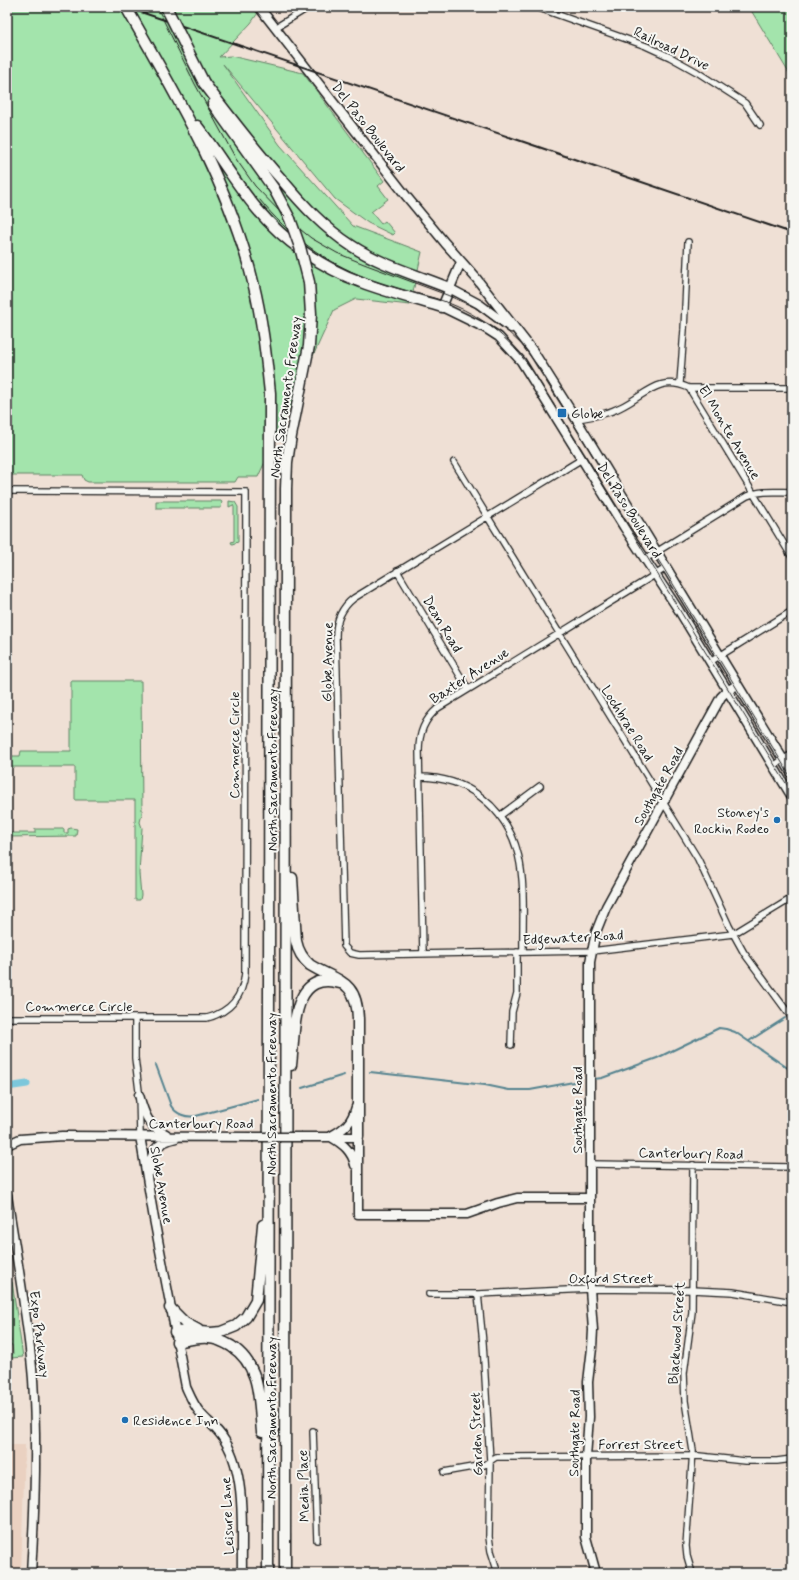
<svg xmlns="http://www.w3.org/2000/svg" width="799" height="1580" font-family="Mynerve,sans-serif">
	<rect width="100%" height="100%" fill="#efe0d5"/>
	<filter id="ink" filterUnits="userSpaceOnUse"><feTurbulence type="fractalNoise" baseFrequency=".025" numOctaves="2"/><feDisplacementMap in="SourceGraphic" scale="8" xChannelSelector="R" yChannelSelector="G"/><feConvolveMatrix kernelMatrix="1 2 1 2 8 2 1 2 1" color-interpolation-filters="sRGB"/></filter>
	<g filter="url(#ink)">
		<path fill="#ead1c1" d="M7,1445H25L21,1573H7Z"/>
		<path fill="#a3e4ac" stroke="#608064" d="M7,7H262L251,23L219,57L231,56L303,73L384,181L378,186L388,199L371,212L381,224L385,221L395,233L393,235L368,223L335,199L223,64L280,145L353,226L422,252L410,305L356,299L334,310L258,477H238L235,482H88L84,480L82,475H7Z
			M749,7H792V78Z
			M156,501H222L221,508H156Z
			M229,501L235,502L238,507V542L232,544L231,542L234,541V507L233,505L229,507Z
			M71,681H141L142,814L140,822L142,828L139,873L141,895L140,900H135V800H75V767H7V756H20L21,751H71Z
			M71,828L77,829L76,836L7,837V833H35V829H64V833H68V829Z
			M12,1282L23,1357L11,1358L8,1355L13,1354L12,1345L7,1344V1343L11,1342L7,1311V1283Z"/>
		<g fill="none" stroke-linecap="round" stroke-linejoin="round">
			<path stroke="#55838f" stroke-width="2" d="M749,1041L785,1018
				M156,1065L171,1106C176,1114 186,1118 196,1116L258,1099
				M370,1072L485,1085L509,1090H530L579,1081
				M594,1079L602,1078L657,1058L719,1028L726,1029L735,1032L792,1071
				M302,1088L344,1075"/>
			<path stroke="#7bc7db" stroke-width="7" d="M7,1087L27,1084"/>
			<g stroke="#1c1c1c" stroke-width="8">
				<path id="street" d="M536,7L646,46L670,57L697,72L745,103L760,125
					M275,28L309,7
					M680,383L684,330L688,242
					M689,388H792
					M576,419C591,417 608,414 621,407C646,395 659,374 689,388L792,557
					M582,459L354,598C341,608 336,620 336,636L344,946L350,953L359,955L592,951L733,934L792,898
					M454,462L698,859L729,926L744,953L792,1018
					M7,491L246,492L245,973C243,996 230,1012 207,1018H7
					M645,559L747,496C761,490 777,492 792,492
					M397,571L468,689
					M710,662L792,611
					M773,766L792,754
					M419,777C442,777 463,783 481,797C532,836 522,895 523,952
					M501,815L540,786
					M423,954L419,751C419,733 424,720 438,708L666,568
					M135,1019V1058L139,1091L140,1136
					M511,1045L512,1012L517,993V952
					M590,1164L792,1167
					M429,1294H478L590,1289L692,1290L733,1292L792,1302
					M478,1294L483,1343L490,1461L489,1537L491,1551L498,1573
					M313,1431L317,1540
					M444,1472L484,1465L496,1457L699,1456L745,1461H777L792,1459
					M692,1573L687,1556L686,1546L693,1451L685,1401L684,1373L692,1312L693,1165"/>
			</g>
			<g stroke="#1c1c1c" stroke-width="11">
				<path id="secondary" d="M259,7L407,197L445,243L476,278L533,351L576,419L792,774
					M461,262L442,307L485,328L499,337L521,361L624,527L678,609L792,797
					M449,288L479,304L511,328
					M139,1095C144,1113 148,1127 166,1134
					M140,1136L154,1219L186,1387C190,1396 194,1406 201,1414C209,1423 219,1430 225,1441C247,1476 241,1532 242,1573
					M331,1136C345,1129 352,1122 356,1107
					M302,1137H358V1214H467L498,1203L517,1198H590
					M331,1137C343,1144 352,1151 355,1165
					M7,1145L20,1139L62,1136L252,1137
					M150,1172C150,1151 156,1143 176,1138
					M7,1195C16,1256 28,1317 33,1379C37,1443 35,1509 31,1573
					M596,1573L586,1537V1457L589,1417L588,1382L592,1348L593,1330L590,1289V962L596,932L606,907L721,697L727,691L737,685"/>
			</g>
			<g stroke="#1c1c1c" stroke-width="13">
				<path id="highway" d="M126,7C176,95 229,183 253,282C262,318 266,355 270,393L268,1573
					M204,83C229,116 254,149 282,180C303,205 324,228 352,246C381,265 417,275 449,288
					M213,104L274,189L290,219
					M197,126C218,153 235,183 257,209C284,241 322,268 361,282C387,292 415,299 442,307
					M292,878L296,941C298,951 303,959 310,965C338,982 357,980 358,1019V1137
					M291,1065C295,1034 290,969 340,983
					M170,1308L185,1323L198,1330
					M175,1332L190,1331L211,1333L221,1332L236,1326L246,1317L256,1300L263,1225
					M177,1342C187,1340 198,1337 208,1338C215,1338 224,1342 231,1346C261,1365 259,1400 262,1432
					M285,1573L286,489L287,462L291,436L309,346L311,314L309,282"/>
			</g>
			<use href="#street" stroke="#f6f6f2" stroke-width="5.5"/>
			<use href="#secondary" stroke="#f6f6f2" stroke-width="8"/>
			<use href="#highway" stroke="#f6f6f2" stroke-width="10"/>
			<path stroke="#1c1c1c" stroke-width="1" d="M157,7L195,84L236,159L255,186L285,217L311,238L337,253L364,264L447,295L474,307L504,328L522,345L540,369L633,521L664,569L792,779
				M260,200C288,235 325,262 367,278C388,287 412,292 434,298C477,311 509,336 534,373L792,793"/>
			<path stroke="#1c1c1c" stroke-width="2" d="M126,7L792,233"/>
			<g stroke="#1c1c1c" stroke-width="11" stroke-linecap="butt">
				<path id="secondary-bridge" d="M252,1137H302"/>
			</g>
			<g stroke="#1c1c1c" stroke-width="13" stroke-linecap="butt">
				<path id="highway-bridge" d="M166,7L204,83
					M290,219L300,247L309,282"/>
			</g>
			<use href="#secondary-bridge" stroke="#f6f6f2" stroke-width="8"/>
			<use href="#highway-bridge" stroke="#f6f6f2" stroke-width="10"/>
		</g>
	</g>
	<g fill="#1f6fb2" stroke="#f6f6f2" stroke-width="1.5">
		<rect x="557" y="408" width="10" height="10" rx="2"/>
		<circle cx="777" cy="820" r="4"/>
		<circle cx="125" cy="1420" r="4"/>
	</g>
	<g text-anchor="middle" stroke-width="4" stroke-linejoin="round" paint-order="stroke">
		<g font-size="14" fill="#1c1c1c" stroke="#f6f6f2">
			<text transform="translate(672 48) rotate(26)" y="5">Railroad Drive</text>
			<text transform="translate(369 127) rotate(52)" y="5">Del Paso Boulevard</text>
			<text transform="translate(285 397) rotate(-82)" y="5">North Sacramento Freeway</text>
			<text transform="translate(730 432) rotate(59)" y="5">El Monte Avenue</text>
			<text transform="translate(630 510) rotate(58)" y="5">Del Paso Boulevard</text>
			<text transform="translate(443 624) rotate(59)" y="5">Dean Road</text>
			<text transform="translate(327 662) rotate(-89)" y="5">Globe Avenue</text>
			<text transform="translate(469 675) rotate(-33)" y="5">Baxter Avenue</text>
			<text transform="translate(628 723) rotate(58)" y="5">Lochbrae Road</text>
			<text transform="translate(234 745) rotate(-90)" y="5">Commerce Circle</text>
			<text transform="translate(272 770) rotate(-90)" y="5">North Sacramento Freeway</text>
			<text transform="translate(658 786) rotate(-61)" y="5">Southgate Road</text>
			<text transform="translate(573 937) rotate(-3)" y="5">Edgewater Road</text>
			<text x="79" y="1011">Commerce Circle</text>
			<text transform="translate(271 1094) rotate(-90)" y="5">North Sacramento Freeway</text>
			<text transform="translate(577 1110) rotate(-90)" y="5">Southgate Road</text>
			<text x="201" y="1128">Canterbury Road</text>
			<text transform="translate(691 1153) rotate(1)" y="5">Canterbury Road</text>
			<text transform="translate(162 1185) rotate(80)" y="5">Slobe Avenue</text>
			<text x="611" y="1283">Oxford Street</text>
			<text transform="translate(676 1333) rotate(-86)" y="5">Blackwood Street</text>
			<text transform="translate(40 1334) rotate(83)" y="5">Expo Parkway</text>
			<text transform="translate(271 1418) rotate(-90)" y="5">North Sacramento Freeway</text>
			<text transform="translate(574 1433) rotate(-89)" y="5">Southgate Road</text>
			<text transform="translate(476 1434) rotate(-92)" y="5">Garden Street</text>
			<text x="641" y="1449">Forrest Street</text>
			<text transform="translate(303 1486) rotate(-92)" y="5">Media Place</text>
			<text transform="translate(227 1516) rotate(-93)" y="5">Leisure Lane</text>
		</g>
		<g font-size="14" fill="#1c1c1c" stroke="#f6f6f2" text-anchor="start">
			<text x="571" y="418">Globe</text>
			<text x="769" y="817" text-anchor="end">Stoney's<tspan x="769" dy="16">Rockin Rodeo</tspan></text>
			<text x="133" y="1425">Residence Inn</text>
		</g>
	</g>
	<rect width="799" height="1580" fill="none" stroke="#f6f6f2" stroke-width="24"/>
	<rect x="12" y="12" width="775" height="1556" fill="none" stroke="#1c1c1c" stroke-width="1.5" filter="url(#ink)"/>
</svg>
